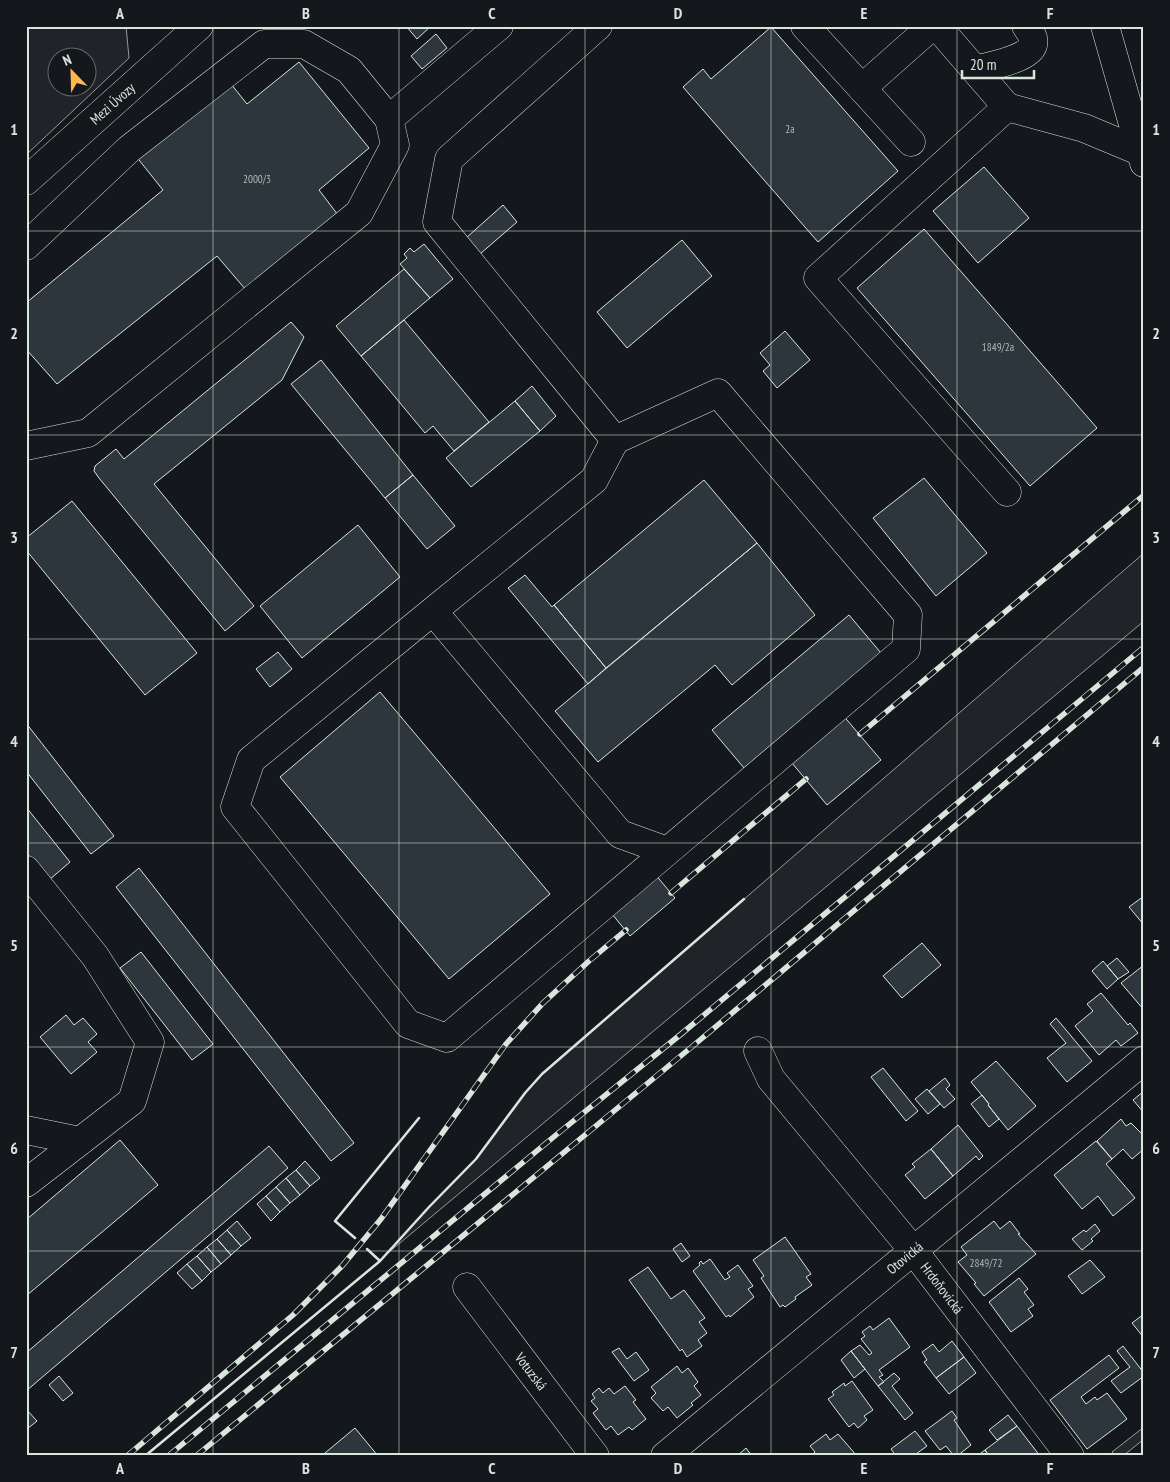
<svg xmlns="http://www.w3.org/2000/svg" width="1170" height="1482" font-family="'PT Sans Narrow',sans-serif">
	<rect width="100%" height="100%" fill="#14181c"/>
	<path fill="#202428" stroke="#939e99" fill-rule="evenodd" d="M26,26H126L129,58L26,155ZM58,58H88V88H58Z
		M1144,553V621L388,1253L429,1207L476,1159L525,1093L542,1074Z"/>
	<path fill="#24282b" stroke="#939e99" d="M1144,1427V1439L1123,1456H1115L1112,1452Z"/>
	<path fill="#2c363c" stroke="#d8e6dc" d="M406,26H431L417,39Z
		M771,27L898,171L818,242L683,87L703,69L711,79Z
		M436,34L447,48L422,69L411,56Z
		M299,62L369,148L319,190L338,215L246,290L217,256L57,384L26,349V303L163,190L135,155L227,79L247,104Z
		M984,167L1029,218L978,263L933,211Z
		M503,205L517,222L480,254L466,238Z
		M924,229L1097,428L1030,486L857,288Z
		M682,240L712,276L627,348L597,312Z
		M424,244L453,279L430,298L400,264L407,258L404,254L410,248L414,252Z
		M404,269L430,298L361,356L336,326Z
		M404,320L489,422L454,451L433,426L425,433L361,356Z
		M291,322L304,337L282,380L154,484L254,606L225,631L99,478L94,471L95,466L116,449L124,459Z
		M785,331L810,360L777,388L763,371L770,365L760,353Z
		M321,360L413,475L385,498L291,384Z
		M532,386L556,416L540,431L515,401Z
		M515,401L540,431L471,487L446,458Z
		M413,475L455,526L427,549L385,498Z
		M924,478L987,553L936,596L873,518Z
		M704,480L757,543L606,668L554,605Z
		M72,501L197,653L145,695L26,550V538Z
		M358,525L400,577L302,658L260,606Z
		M757,543L815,615L732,685L715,665L598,762L555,711Z
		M525,575L552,607L554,605L606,668L588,684L508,588Z
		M849,615L881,653L744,768L712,730Z
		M278,652L292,669L270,687L256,669Z
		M380,692L550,894L449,979L280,777Z
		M830,700L881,760L827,805L777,745Z
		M26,723L114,836L91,854L26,771Z
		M26,807L70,862L49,880L26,852Z
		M644,861L675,898L630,936L599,898Z
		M139,868L354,1143L331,1161L116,887Z
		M1144,896V925L1129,907Z
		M922,943L941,965L902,998L883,976Z
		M141,952L213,1044L192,1060L120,968Z
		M1117,958L1129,972L1118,979L1107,966Z
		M1103,961L1118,979L1107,989L1092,971Z
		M1144,965V1010L1121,983Z
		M1101,993L1128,1025L1130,1023L1138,1033L1121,1046L1116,1040L1099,1055L1075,1026L1093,1011L1087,1004Z
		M66,1015L74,1025L83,1018L97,1034L88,1042L97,1052L71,1074L40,1037Z
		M1056,1018L1092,1061L1067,1082L1047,1058L1066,1043L1050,1024Z
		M996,1061L1036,1106L1008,1130L988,1105L989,1104L971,1082Z
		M883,1068L918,1111L906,1121L871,1077Z
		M945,1078L950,1085L946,1089L955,1099L944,1108L929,1091Z
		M927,1089L940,1104L928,1114L915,1099Z
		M1144,1091V1113L1133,1100Z
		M982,1095L989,1104L988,1105L999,1119L989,1127L971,1104Z
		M1121,1119L1126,1126L1131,1123L1144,1136V1149L1132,1159L1123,1149L1112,1159L1097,1141Z
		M958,1125L983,1156L979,1160L976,1156L953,1176L931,1149Z
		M120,1140L158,1185L26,1296V1220Z
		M1096,1141L1112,1159L1106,1164L1135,1198L1113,1216L1098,1196L1082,1209L1054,1175Z
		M269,1146L288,1168L26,1391V1353Z
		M931,1149L953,1176L925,1199L905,1175L915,1167L912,1164Z
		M305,1161L320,1178L310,1186L296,1170Z
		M296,1170L310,1186L300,1195L286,1178Z
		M286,1178L300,1195L290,1203L276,1187Z
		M276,1187L290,1203L280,1212L266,1196Z
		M266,1196L280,1212L271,1221L257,1204Z
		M237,1221L251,1238L241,1246L227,1230Z
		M994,1221L1000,1229L1010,1221L1020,1234H1018L1036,1254L984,1296L974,1284L976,1283L958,1262L967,1255L961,1247Z
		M1095,1224L1100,1231L1091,1239L1093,1241L1082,1250L1072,1239L1084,1230L1086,1232Z
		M227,1230L241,1246L231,1255L217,1239Z
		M785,1237L811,1274L806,1277L812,1285L795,1297L796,1299L785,1307L783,1305L780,1307L761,1278L764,1276L753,1260Z
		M217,1239L231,1255L221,1264L207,1247Z
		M681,1243L690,1256L682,1262L673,1249Z
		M207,1247L221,1264L211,1272L197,1256Z
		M197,1256L211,1272L202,1281L187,1264Z
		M710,1259L725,1280L730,1277L727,1273L738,1265L753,1286L748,1289L754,1297L730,1317L729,1315L726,1317L693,1271L700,1265L699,1263L701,1261L703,1264Z
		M1090,1260L1105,1277L1082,1294L1068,1276Z
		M187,1264L202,1281L192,1289L177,1273Z
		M648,1267L671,1299L684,1290L705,1318L699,1322L707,1333L698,1340L702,1346L687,1357L682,1349L680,1351L629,1280Z
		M1019,1278L1028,1289L1024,1292L1034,1305L1028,1309L1033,1316L1011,1332L989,1302Z
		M1144,1314V1338L1132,1323Z
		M889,1318L910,1347L879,1370L883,1375L879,1377L884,1382L878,1386L851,1351L860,1345L869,1355L872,1353L861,1339L865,1336L862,1332L870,1326L873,1330Z
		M952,1341L964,1357L936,1378L924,1362L927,1360L922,1352L933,1344L939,1352Z
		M1123,1346L1144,1373V1376L1121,1393L1111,1381L1130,1367L1117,1351Z
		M619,1348L627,1359L636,1352L649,1370L634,1381L612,1352Z
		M851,1351L865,1369L854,1378L841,1360Z
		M1109,1355L1119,1368L1081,1397L1086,1404L1095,1397L1097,1400L1107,1393L1127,1419L1087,1449L1050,1400Z
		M964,1357L976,1373L949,1394L936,1378Z
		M677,1366L682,1373L688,1368L698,1382L694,1386L701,1395L691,1403L693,1405L677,1418L668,1407L663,1411L651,1398L656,1393L651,1387Z
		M894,1373L900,1379L892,1386L913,1413L905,1420L878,1386Z
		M59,1376L73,1393L63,1401L49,1385Z
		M852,1381L873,1410L864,1416L867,1420L858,1428L854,1423L849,1427L828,1399L834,1395L832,1392L844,1383L845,1386Z
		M625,1386L636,1400L633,1402L646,1419L632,1430L629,1427L618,1435L611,1426L606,1430L593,1413L598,1409L591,1401L595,1398L592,1394L599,1388L603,1393L609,1388L614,1394Z
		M26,1409L37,1421L27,1429L26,1428Z
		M952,1411L957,1418L954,1420L971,1445L957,1456H954L946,1446L940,1450L925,1431Z
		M1008,1415L1017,1426L997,1440L989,1430Z
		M1017,1426L1040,1456H989L985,1450Z
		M355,1428L378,1456H327L325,1453Z
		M915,1431L927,1446L916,1454L918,1456H896L891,1449Z
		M826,1434L830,1440L838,1434L857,1456H810L815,1452L810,1446Z
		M746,1448L752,1456H737Z
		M985,1450L989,1456H977Z"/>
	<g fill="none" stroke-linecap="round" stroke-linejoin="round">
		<g stroke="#d8e6dc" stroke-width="29">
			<g id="minor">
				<path d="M598,26L449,159L437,222L615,440"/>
				<path d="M805,26L911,142"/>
				<path d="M937,26L1007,107"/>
				<path d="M1105,26L1144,163"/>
				<path d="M975,70C989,66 1029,59 1033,45C1035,37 1030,32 1026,26"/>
				<path d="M862,88L932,26"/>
				<path d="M389,119L499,26"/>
				<path id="s1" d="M26,181L199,26"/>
				<path d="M26,246L129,149L264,44H304L349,70L389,119L395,145L359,213L88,433L26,446"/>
				<path d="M1007,492L818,278L1007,107L1084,128L1144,153"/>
				<path d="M433,611L251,760L235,807L408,1024L447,1038L906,649L908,615L718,393L615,440L594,480L433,611L620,834L667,851"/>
				<path d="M26,870L95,956L150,1042L132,1101L26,1183"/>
				<path id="s2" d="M758,1051L771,1079L913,1250L1070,1456"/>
				<path d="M26,1130L80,1141"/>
				<path id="s3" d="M467,1287L595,1456"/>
				<path id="s4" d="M665,1456L1144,1060"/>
			</g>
		</g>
		<use href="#minor" stroke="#14181c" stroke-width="28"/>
		<g stroke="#d8e6dc" stroke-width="5.5">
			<path id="rail" d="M860,734L1144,495
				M671,893L806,779
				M127,1456L293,1315L342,1266L381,1219L506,1044L543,1003L589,961L626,930
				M168,1456L556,1135L680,1035L1144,647
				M196,1456L694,1045L1144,667"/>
		</g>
		<use href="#rail" stroke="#14181c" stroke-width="4" stroke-dasharray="11" stroke-linecap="butt"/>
		<path stroke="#d8e6dc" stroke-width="2.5" d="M355,1238L335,1221L419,1118
			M367,1249L380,1261L429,1207L476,1159L525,1093L542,1074L744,899
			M145,1456L380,1261"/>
	</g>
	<path fill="none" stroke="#d8e6dc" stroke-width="1" stroke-opacity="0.55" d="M213,26V1456M399,26V1456M585,26V1456M771,26V1456M957,26V1456M26,231H1144M26,435H1144M26,639H1144M26,843H1144M26,1047H1144M26,1251H1144"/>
	<g text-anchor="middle" stroke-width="4" stroke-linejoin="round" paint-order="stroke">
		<g font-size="11" fill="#adbab4">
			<text x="790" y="133">2a</text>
			<text x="257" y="183">2000/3</text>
			<text x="998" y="351">1849/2a</text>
			<text x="986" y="1267">2849/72</text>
		</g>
		<g font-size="14" fill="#d8e6dc" stroke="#14181c">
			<text dy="5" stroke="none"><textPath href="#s1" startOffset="116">Mezi Úvozy</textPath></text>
			<text dy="5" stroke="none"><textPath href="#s4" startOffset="311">Otovická</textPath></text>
			<text dy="5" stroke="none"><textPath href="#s2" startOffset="301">Hrdoňovická</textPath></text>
			<text dy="5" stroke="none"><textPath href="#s3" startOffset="106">Votuzská</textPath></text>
		</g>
	</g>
	<rect width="1170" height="1482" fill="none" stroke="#14181c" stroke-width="55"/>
	<g transform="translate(72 72) rotate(337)"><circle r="24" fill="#14181c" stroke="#626a69"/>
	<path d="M0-4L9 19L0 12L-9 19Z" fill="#ffb74d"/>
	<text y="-8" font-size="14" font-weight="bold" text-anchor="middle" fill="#d8e6dc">N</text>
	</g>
	<path d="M962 70v8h72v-8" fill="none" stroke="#d8e6dc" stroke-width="2.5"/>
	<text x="970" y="70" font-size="15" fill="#d8e6dc" stroke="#14181c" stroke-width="4" paint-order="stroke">20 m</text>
	<rect x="28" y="28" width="1114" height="1426" fill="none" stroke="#d8e6dc" stroke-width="2"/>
	<g font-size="16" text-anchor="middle" font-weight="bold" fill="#d8e6dc">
		<text x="120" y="19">A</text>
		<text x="306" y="19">B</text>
		<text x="492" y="19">C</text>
		<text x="678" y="19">D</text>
		<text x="864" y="19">E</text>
		<text x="1050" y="19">F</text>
		<text x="14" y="135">1</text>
		<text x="1156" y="135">1</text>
		<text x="14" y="339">2</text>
		<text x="1156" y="339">2</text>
		<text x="14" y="543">3</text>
		<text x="1156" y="543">3</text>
		<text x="14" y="747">4</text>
		<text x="1156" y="747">4</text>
		<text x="14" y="951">5</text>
		<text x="1156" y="951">5</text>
		<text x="14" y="1154">6</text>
		<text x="1156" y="1154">6</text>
		<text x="14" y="1358">7</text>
		<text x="1156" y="1358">7</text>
		<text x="120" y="1474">A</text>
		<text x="306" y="1474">B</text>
		<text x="492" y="1474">C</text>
		<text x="678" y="1474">D</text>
		<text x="864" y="1474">E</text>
		<text x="1050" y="1474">F</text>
	</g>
</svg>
